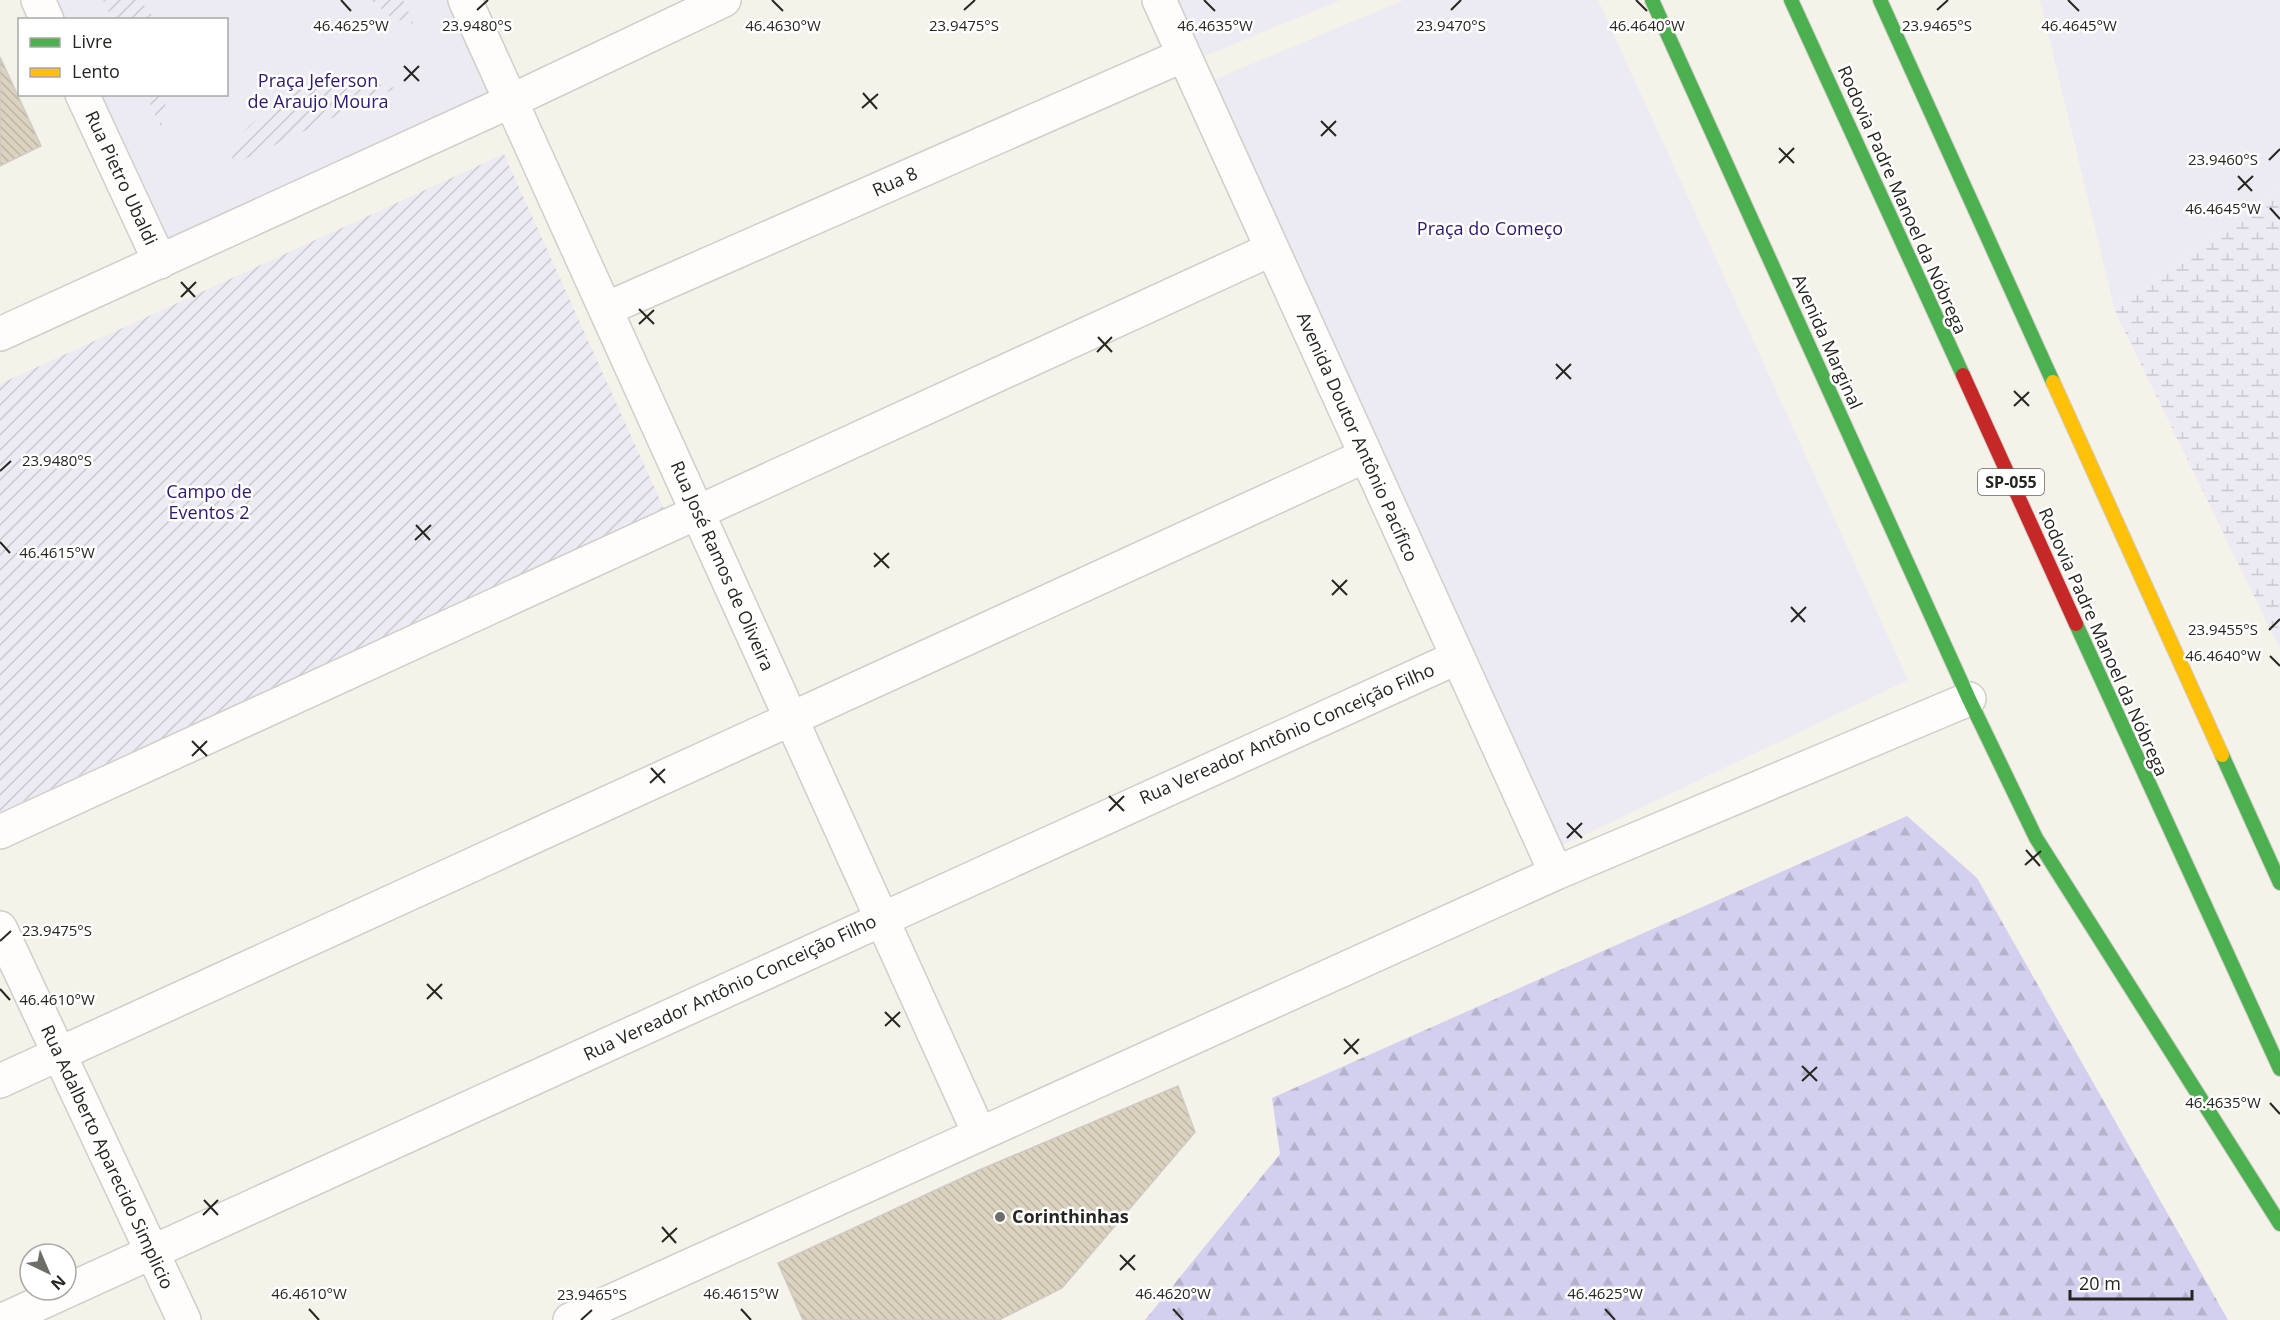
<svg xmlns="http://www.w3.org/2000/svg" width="2280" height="1320" font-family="'Open Sans',sans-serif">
	<defs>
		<pattern id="forest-firs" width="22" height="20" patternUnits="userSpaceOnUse" patternTransform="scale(1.5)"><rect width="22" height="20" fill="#d3cfee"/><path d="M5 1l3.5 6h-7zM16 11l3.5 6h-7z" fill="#b5b2cc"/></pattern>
		<pattern id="wetland-marsh" width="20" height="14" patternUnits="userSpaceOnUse" patternTransform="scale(1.5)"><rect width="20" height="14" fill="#eceaf2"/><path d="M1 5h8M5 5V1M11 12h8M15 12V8" fill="none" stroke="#cac9cf"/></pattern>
		<pattern id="garden-furrows" width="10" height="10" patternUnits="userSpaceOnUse" patternTransform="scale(1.5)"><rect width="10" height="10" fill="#eceaf2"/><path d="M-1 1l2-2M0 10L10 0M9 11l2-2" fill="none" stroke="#cac9cf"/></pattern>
		<pattern id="building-back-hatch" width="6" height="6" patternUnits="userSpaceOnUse" patternTransform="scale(1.5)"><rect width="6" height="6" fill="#dbd3bf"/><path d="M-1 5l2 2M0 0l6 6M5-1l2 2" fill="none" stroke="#bcb5a4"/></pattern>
	</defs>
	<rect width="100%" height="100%" fill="#f5f2ea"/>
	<path fill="#eceaf2" d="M38,0H465L511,101L160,262L82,95L226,94V20L47,19Z
		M1175,0H1340L1200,58Z
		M1404,0H1598L1908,680L1561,846L1209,82Z
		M2040,0H2280V187L2115,311Z"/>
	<path fill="url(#forest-firs)" d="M1907,816L1977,878L2228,1320H1145L1280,1154L1272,1098Z"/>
	<path fill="url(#wetland-marsh)" d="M2280,187V649L2115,311Z"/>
	<path fill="url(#garden-furrows)" d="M103,0H140L155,19H112Z
		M371,0H403L414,24L392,18Z
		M337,82H368L396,88L230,166L236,143L249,126L268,110L294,90Z
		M146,95H167L161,128Z
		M504,154L664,509L0,812V384Z"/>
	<path fill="url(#building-back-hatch)" stroke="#cdcbc5" stroke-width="1.5" d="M0,57L41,146L0,166Z
		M1178,1086L1195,1132L1062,1288L999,1320H803L778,1263L977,1171Z"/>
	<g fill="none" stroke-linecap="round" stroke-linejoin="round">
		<g stroke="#d0cec8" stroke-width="36">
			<path id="street" d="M38,0L47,20
				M465,0L979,1133
				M1159,0L1556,873
				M82,94L160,262
				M606,309L1184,55
				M0,334L511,101L724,0
				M0,832L1272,249
				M0,928L184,1320
				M0,1081L1365,456
				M3,1320L1458,657
				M570,1320L1556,873L1969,699"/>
		</g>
		<g stroke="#d0cec8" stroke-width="16">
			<path id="fast" d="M1652,0L1969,699
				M1791,0L1963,375
				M1880,0L2053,382
				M2076,624L2280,1069
				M1969,699L2036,838L2280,1224
				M2222,755L2280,883"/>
		</g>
		<g stroke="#d0cec8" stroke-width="16">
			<path id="slow" d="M2053,382L2222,755"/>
		</g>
		<g stroke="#d0cec8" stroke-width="16">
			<path id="jam" d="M1963,375L2076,624"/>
		</g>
		<use href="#street" stroke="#fefdfc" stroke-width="33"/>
		<use href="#fast" stroke="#4caf50" stroke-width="14"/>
		<use href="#slow" stroke="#ffc107" stroke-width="14"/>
		<use href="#jam" stroke="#c62828" stroke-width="14"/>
	</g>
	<path fill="none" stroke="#272520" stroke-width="2" d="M341,0L351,11M772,0L783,11M1204,0L1215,11M1636,0L1647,11M2068,0L2079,11M477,10L488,0M964,10L975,0M1451,10L1461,0M1937,10L1948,0M404,66L419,81M404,81L419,66M863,93L877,109M862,108L878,94M1321,121L1336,136M1321,136L1336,121M1779,148L1794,163M2269,160L2280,149M1779,163L1794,148M2238,176L2252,191M2238,190L2253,176M2270,208L2280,219M181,282L195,297M181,297L196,282M639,309L654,324M639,324L654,310M1098,337L1112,352M1097,352L1112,337M1556,364L1571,379M1556,379L1571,364M2014,391L2029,406M2014,406L2029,392M0,471L11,461M416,525L430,540M415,540L431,525M0,542L10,553M874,553L889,568M874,567L889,553M1332,580L1347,595M1332,595L1347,580M1791,607L1805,622M1791,622L1806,607M2269,630L2280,619M2270,656L2280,666M192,741L207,756M192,756L207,741M651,768L665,783M650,783L665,769M1109,796L1124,811M1109,811L1124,796M1567,823L1582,838M1567,838L1582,823M2026,850L2040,866M2025,865L2041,851M0,941L11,931M427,984L442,999M0,989L10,1000M427,999L442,984M885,1012L900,1027M885,1026L900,1012M1344,1039L1358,1054M1344,1054L1359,1039M1802,1066L1817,1081M1802,1081L1817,1067M2270,1103L2280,1114M204,1200L218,1215M203,1215L218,1200M662,1227L676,1243M662,1242L677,1228M1120,1255L1135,1270M1120,1270L1135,1255M309,1309L319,1320M741,1309L751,1320M1173,1309L1183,1320M1605,1309L1615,1320M581,1320L592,1310"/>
	<circle fill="#6f6d67" stroke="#fff" stroke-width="2" cx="1000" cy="1217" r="6"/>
	<g text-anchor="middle" stroke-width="5" stroke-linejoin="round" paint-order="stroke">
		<rect fill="#fff" stroke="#686663" stroke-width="1.5" x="1978" y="469" width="66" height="26" rx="4.5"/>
		<g font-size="16" font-weight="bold" fill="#272520">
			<text x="2011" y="488">SP-055</text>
		</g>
		<g font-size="18" fill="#301771" stroke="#fff">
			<text x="318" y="87">Praça Jeferson<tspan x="318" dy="21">de Araujo Moura</tspan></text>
			<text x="1490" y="235">Praça do Começo</text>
			<text x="209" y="498">Campo de<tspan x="209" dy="21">Eventos 2</tspan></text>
		</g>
		<g font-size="18" fill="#272520" stroke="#fff">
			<text transform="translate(121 178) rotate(65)" y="6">Rua Pietro Ubaldi</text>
			<text transform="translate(895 182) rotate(-24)" y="6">Rua 8</text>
			<text transform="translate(1902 200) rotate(66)" y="6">Rodovia Padre Manoel da Nóbrega</text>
			<text transform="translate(1827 342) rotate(66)" y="6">Avenida Marginal</text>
			<text transform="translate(1357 437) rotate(66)" y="6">Avenida Doutor Antônio Pacifico</text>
			<text transform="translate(722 566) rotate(66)" y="6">Rua José Ramos de Oliveira</text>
			<text transform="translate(2103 642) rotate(66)" y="6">Rodovia Padre Manoel da Nóbrega</text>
			<text transform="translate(1287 734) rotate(-24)" y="6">Rua Vereador Antônio Conceição Filho</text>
			<text transform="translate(730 988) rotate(-25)" y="6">Rua Vereador Antônio Conceição Filho</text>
			<text transform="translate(107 1157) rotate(65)" y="6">Rua Adalberto Aparecido Simplicio</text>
		</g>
		<g font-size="18" font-weight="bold" fill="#272520" stroke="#fff" text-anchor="start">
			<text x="1012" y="1223">Corinthinhas</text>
		</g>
	</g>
	<g font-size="15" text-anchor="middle" fill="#272520" stroke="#fff" stroke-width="5" stroke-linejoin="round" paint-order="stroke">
		<text x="477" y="31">23.9480°S</text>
		<text x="964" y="31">23.9475°S</text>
		<text x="1451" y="31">23.9470°S</text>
		<text x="1937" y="31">23.9465°S</text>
		<text x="351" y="31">46.4625°W</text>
		<text x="783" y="31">46.4630°W</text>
		<text x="1215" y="31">46.4635°W</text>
		<text x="1647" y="31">46.4640°W</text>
		<text x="2079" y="31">46.4645°W</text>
		<text x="2223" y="165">23.9460°S</text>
		<text x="2223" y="214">46.4645°W</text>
		<text x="57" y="466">23.9480°S</text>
		<text x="57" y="558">46.4615°W</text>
		<text x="2223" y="635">23.9455°S</text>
		<text x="2223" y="661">46.4640°W</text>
		<text x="57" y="936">23.9475°S</text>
		<text x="57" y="1005">46.4610°W</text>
		<text x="2223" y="1108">46.4635°W</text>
		<text x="309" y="1299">46.4610°W</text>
		<text x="741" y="1299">46.4615°W</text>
		<text x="1173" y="1299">46.4620°W</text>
		<text x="1605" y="1299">46.4625°W</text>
		<text x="592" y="1300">23.9465°S</text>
	</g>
	<rect x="18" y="18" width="210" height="78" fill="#ffffff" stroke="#a9a8a6" stroke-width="1.5"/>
	<rect x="30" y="38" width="30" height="9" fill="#4caf50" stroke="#a9a8a6" stroke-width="1.5"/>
	<text x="72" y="48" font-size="18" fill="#272520">Livre</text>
	<rect x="30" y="68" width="30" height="9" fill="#ffc107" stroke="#a9a8a6" stroke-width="1.5"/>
	<text x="72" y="78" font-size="18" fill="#272520">Lento</text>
	<g transform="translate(48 1272) rotate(136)"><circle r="28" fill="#ffffff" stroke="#a9a8a6" stroke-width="1.5"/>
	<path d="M0-4.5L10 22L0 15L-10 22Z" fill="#6f6d67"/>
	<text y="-9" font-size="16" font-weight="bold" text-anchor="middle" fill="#272520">N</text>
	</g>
	<path d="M2070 1290v9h122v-9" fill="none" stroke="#272520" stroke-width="3"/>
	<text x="2079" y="1290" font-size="18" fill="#272520" stroke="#ffffff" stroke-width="4.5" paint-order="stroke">20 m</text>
</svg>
